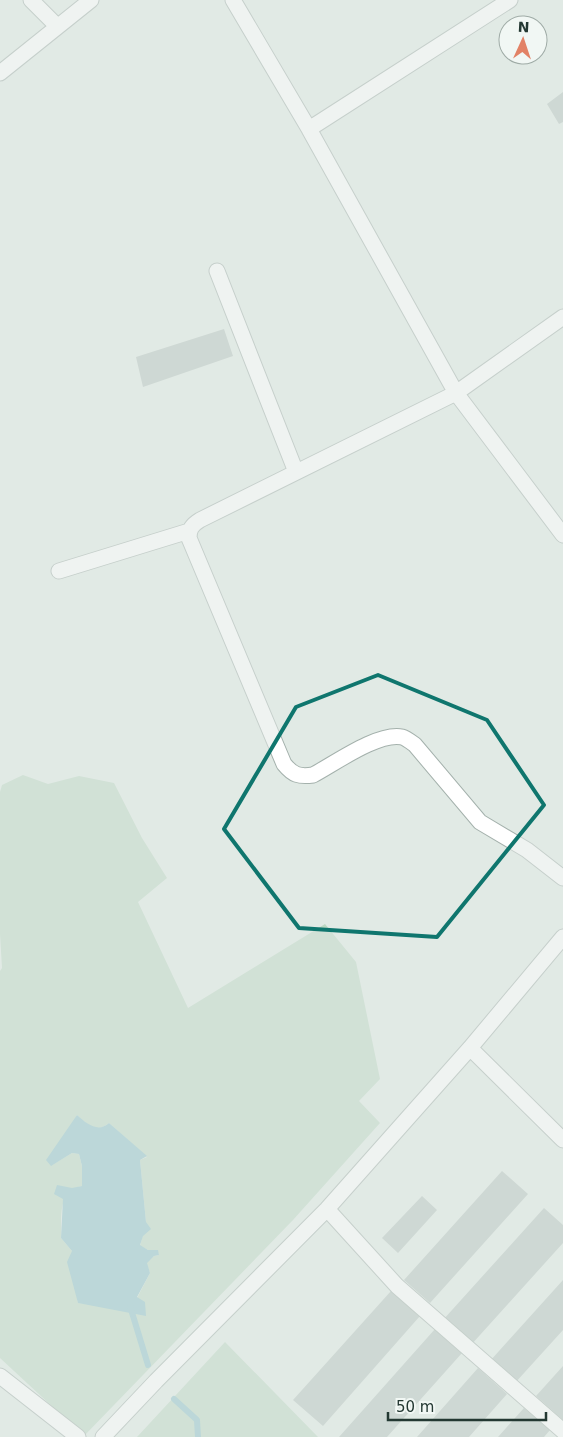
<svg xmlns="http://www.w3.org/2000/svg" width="563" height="1437" font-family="'DejaVu Sans',sans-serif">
	<rect width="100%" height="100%" fill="#e1eae5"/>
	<path fill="#bcd8c3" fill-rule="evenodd" d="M23,775L48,784L79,776L114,783L142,838L167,878L138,902L188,1008L325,924L356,962L380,1079L359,1101L380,1123L293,1220L84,1436L0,1358V971L2,968L0,934V792L2,785ZM77,1115C88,1125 96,1134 109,1123L147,1157L140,1160L146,1222L140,1246L148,1250H157L159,1255L154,1256L146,1263L150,1273L137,1298L93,1304L78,1303L72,1251L61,1238C62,1216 57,1192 82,1186V1166L79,1154L72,1153L52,1165Z
		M225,1342L318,1437H137Z"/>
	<path fill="#8ec1c9" d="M77,1115C87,1124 98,1133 109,1123L147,1156L140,1160L146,1222L151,1229L143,1236L140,1245L148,1250H158L159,1255L154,1256L147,1263L150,1273L137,1297L145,1302L146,1316L78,1303L67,1262L72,1251L61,1238L63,1199L54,1194L57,1185L72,1188L82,1186V1166L79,1154L72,1153L51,1166L46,1160Z"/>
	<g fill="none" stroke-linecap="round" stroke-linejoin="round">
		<path stroke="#8ec1c9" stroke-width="6" d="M130,1306L148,1365
			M174,1399L197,1420L198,1437"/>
	</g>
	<path fill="#b6c4be" d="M563,92V122L559,124L547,104Z
		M224,329L233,356L143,387L136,357Z
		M502,1171L528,1194L430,1303L404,1280Z
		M422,1196L437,1210L398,1253L382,1238Z
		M544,1208L563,1225V1243L471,1345L443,1320Z
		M563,1280V1330L515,1383L490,1361Z
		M391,1291L420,1316L323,1426L293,1400Z
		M435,1329L462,1353L387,1437H339Z
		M563,1366V1420L536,1396Z
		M478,1368L507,1394L469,1437H417Z
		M524,1408L550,1430L544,1437H498Z"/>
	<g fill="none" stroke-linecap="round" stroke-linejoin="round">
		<g stroke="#a4b1ac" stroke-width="17">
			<path id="minor" d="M31,0L57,26
				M233,0L309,129L456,393L563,535
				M0,73L91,0
				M309,129L510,0
				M217,271L296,472
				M563,317L456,393L200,520C192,525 189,529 189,538L284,764C293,775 299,777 313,775C334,764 378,732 402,737C406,738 411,742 415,745L480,822L527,850L563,878
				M59,571L189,531
				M470,1048L563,1140
				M327,1209L397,1286L563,1431
				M0,1376L78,1437
				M103,1437L156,1381L327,1209L470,1048L563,937"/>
		</g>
		<use href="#minor" stroke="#fff" stroke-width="15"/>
	</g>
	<path d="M0 0H563V1437H0ZM378,675L487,720L544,805L437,937L299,928L224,829L296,707Z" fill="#e1eae5" fill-opacity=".55" fill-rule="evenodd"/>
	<path fill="none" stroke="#0f766e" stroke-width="4" stroke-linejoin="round" d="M378,675L487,720L544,805L437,937L299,928L224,829L296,707Z"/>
	<g transform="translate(523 40) rotate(3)"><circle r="24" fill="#f1f7f4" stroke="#9faba6"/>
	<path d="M0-4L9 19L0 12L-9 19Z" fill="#e28266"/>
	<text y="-8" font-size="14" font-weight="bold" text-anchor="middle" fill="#233832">N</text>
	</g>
	<path d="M388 1412v8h158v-8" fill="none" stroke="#233832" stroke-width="2.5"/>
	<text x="396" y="1412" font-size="15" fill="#233832" stroke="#f1f7f4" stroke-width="4" paint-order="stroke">50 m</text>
</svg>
